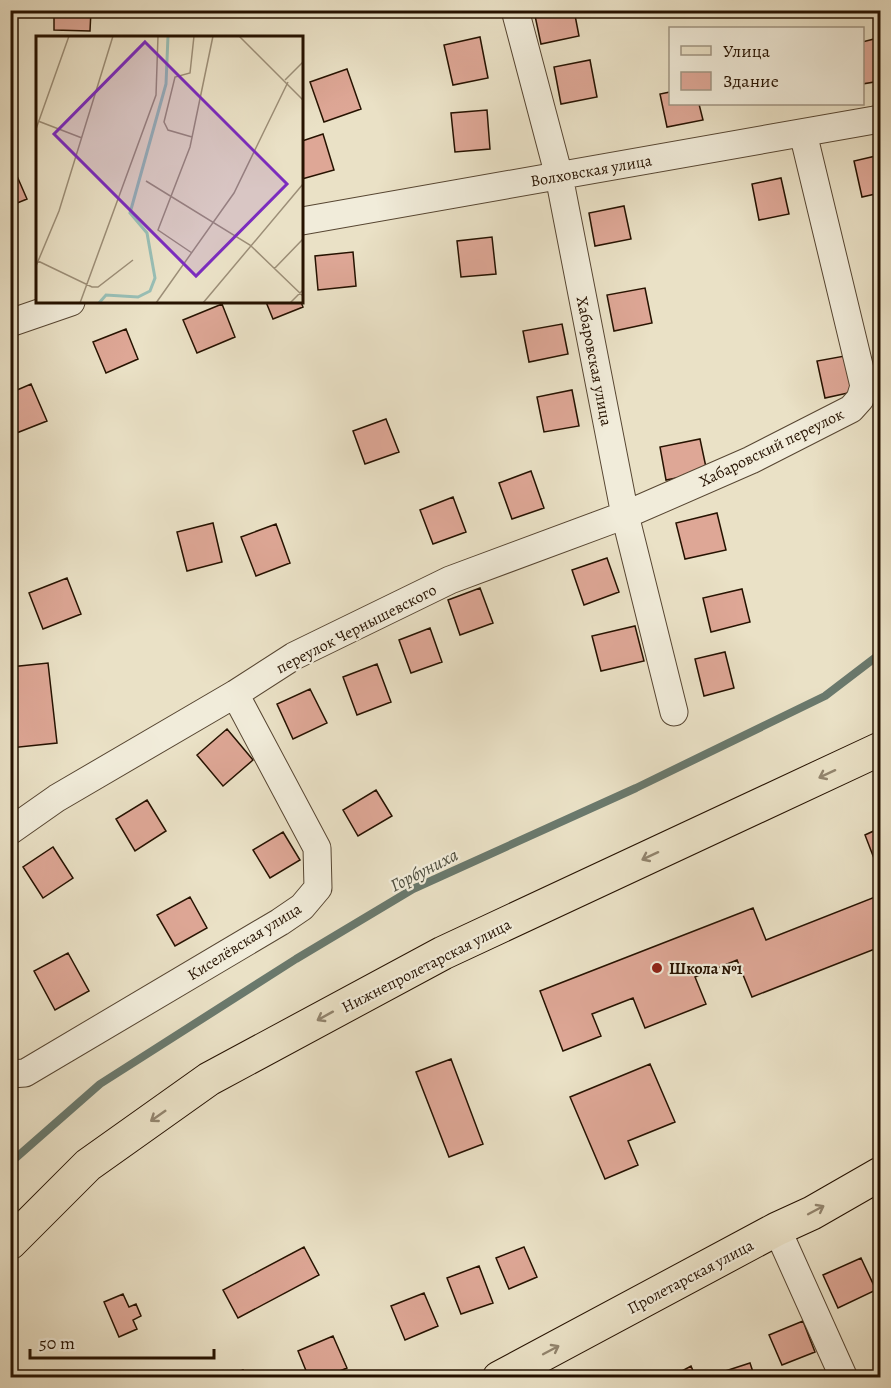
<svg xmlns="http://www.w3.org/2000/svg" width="891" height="1388" font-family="Alegreya,serif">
	<rect width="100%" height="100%" fill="#eae1c6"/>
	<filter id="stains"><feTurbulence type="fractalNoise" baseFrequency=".00333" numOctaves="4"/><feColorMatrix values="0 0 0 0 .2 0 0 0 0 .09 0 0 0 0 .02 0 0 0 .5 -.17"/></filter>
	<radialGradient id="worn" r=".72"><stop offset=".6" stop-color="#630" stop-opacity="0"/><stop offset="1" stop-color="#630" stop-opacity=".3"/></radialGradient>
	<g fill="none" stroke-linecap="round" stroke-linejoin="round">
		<path stroke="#6a796d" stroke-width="8" d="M10,1163L100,1084L296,959L413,889L636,788L825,696L880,654"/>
	</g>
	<path fill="#dea796" stroke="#261200" stroke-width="1.5" d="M10,10H15V25H10Z
		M54,10H91L90,31L54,30Z
		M112,10H146V16L112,15Z
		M574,10L579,36L541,44L534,11Z
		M480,37L488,78L453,85L444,45Z
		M874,39L880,74V81L862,84V42Z
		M590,60L597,97L561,104L554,67Z
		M347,69L361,109L324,122L310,82Z
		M670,92V104H699L703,120L667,127L660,94Z
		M487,110L490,149L455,152L451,113Z
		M323,134L334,170L302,179V141Z
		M880,155V193L862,197L854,161Z
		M10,160L27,199L10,206Z
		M781,178L789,214L759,220L752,184Z
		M624,206L631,239L595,246L589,213Z
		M492,237L496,274L461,277L457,241Z
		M353,252L356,286L318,290L315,256Z
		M645,288L652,323L614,331L607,295Z
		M266,302H301L303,307L273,319Z
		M222,304L235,337L197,353L183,320Z
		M562,324L568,354L529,362L523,331Z
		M126,329L138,359L106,373L93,342Z
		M850,355L857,391L825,398L817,361Z
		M31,384L47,421L14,434L10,426V393Z
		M572,390L579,426L544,432L537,397Z
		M386,419L399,452L365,464L353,431Z
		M700,439L707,472L666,480L660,447Z
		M531,471L544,508L512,519L499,483Z
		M453,497L466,532L433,544L420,510Z
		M717,513L726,550L685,559L676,523Z
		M213,523L222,562L187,571L177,532Z
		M276,524L290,563L256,576L241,537Z
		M607,558L619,592L584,605L572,570Z
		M67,578L81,614L43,629L29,593Z
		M480,588L493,623L460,635L448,600Z
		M742,589L750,622L711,632L703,598Z
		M635,626L644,661L601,671L592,636Z
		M430,628L442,662L411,673L399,640Z
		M725,652L734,688L704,696L695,659Z
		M48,663L57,743L10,748V667Z
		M377,664L391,702L357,715L343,677Z
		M310,689L327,723L293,739L277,704Z
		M227,729L253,760L223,786L197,755Z
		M376,790L392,816L358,836L343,810Z
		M147,800L166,831L135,851L116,819Z
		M880,828V874L865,835Z
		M283,832L300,860L270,878L253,850Z
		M53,847L73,878L43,898L23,867Z
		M880,895V947L752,997L737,960L695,977L706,1004L645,1028L633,998L592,1014L601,1036L563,1051L540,991L753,908L766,940Z
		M190,897L207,928L175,946L157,915Z
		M68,953L89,991L55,1010L34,971Z
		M451,1059L483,1144L449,1157L416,1072Z
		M650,1064L675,1122L628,1141L638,1165L605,1179L570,1097Z
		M304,1247L319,1275L238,1318L223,1290Z
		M524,1247L537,1277L509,1289L496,1258Z
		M861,1258L876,1290L838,1308L823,1275Z
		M479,1266L493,1303L461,1314L447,1278Z
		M424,1293L438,1326L405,1340L391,1306Z
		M123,1294L129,1307L136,1304L141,1316L133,1320L137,1329L119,1337L104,1302Z
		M803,1321L815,1352L782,1365L769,1335Z
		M333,1336L347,1368L323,1378H309L298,1351Z
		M750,1363L755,1378H717L716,1374Z
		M691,1366L696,1378H669Z
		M243,1370L246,1378H224Z"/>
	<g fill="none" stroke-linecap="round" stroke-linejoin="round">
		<g stroke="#574632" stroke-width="29">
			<path id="minor" d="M515,10L559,176L625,515L674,712
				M302,221L880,119
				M10,323L71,302
				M10,831L57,798L235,694L294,656L450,580L625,515L751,460L851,409L860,399L864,386L803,133
				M10,1074L25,1073L280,922L302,907L318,888L317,848L235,694
				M777,1229L844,1378"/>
		</g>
		<g stroke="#261200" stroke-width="35">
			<path id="primary" d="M10,1243L88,1165L209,1079L443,953L880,749
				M499,1378L777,1229L812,1213L880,1174"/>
		</g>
		<use href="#minor" stroke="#f1ecda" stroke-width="27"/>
		<use href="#primary" stroke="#eae1c6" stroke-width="33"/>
	</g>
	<defs><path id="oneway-shaft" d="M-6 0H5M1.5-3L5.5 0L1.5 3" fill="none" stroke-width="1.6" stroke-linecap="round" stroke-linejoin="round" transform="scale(1.5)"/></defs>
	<g stroke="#92846d">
		<use href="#oneway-shaft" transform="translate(827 774) rotate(155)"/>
		<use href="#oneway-shaft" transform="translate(650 856) rotate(155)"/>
		<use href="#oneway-shaft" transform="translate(325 1016) rotate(151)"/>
		<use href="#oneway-shaft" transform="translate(158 1116) rotate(145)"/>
		<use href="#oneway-shaft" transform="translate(816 1210) rotate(-28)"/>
		<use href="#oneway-shaft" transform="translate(551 1350) rotate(-28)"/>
	</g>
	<circle fill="#8f2418" stroke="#f1ecda" stroke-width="2" cx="657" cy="968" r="6"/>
	<g text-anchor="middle" stroke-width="4.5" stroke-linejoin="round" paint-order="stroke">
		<g font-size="16" fill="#261200" stroke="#f1ecda">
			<text transform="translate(591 170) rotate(-10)" y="6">Волховская улица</text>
			<text transform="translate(595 361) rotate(79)" y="6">Хабаровская улица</text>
			<text transform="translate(771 447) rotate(-26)" y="6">Хабаровский переулок</text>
			<text transform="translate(356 628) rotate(-27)" y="6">переулок Чернышевского</text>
			<text transform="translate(244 941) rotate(-32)" y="6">Киселёвская улица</text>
			<text transform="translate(426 965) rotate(-27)" y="6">Нижнепролетарская улица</text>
			<text transform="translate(690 1276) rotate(-28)" y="6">Пролетарская улица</text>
		</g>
		<g font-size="16" font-weight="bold" fill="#261200" stroke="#f1ecda" text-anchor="start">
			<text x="669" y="974">Школа №1</text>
		</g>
		<g font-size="18" font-style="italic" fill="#4e4e3f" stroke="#f1ecda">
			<text transform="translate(424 870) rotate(-27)" y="6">Горбуниха</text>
		</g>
	</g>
	<g transform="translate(36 36)">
		<rect width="267" height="267" fill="#eae1c6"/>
		<path fill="none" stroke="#98beb5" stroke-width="3" d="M63,267L70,259L102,261L114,255L119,242L111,197L94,177L130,48L132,0"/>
		<path fill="none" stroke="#9c8e77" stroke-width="1.5" d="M203,0L267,64M249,44L267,26M2,85L46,102M0,93L33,0M156,101L132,94L128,86L139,41L154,37L158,0M110,145L214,209L267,260M156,217L122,194L154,111L177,0M2,225L56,251H62L97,224M0,230L23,175L77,0M238,233L267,203M44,267L120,59L122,0M120,267L198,157L252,46M167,267L267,148M254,267L267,254"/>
		<path fill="#7b2cbf" fill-opacity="0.15" stroke="#7b2cbf" stroke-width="3" d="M109,6L251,148L160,240L18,98Z"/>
		<rect width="267" height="267" fill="none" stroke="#261200" stroke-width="3"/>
	</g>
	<rect width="891" height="1388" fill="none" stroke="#eae1c6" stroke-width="36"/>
	<rect x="12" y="12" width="867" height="1364" fill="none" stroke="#261200" stroke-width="3"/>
	<rect x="18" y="18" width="855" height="1352" fill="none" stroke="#261200" stroke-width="1.5"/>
	<rect x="669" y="27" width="195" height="78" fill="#f1ecda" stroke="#a09583" stroke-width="1.5"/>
	<rect x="681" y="46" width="30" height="9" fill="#eae1c6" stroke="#a09583" stroke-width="1.5"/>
	<text x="723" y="57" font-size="18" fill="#261200">Улица</text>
	<rect x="681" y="72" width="30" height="18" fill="#dea796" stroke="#a09583" stroke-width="1.5"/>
	<text x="723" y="87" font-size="18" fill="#261200">Здание</text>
	<path d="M30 1349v9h184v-9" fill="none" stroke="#261200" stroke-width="3"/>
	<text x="39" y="1349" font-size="18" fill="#261200" stroke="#f1ecda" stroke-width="4.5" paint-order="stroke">50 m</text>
	<rect width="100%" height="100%" filter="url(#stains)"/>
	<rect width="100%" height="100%" fill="url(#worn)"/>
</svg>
